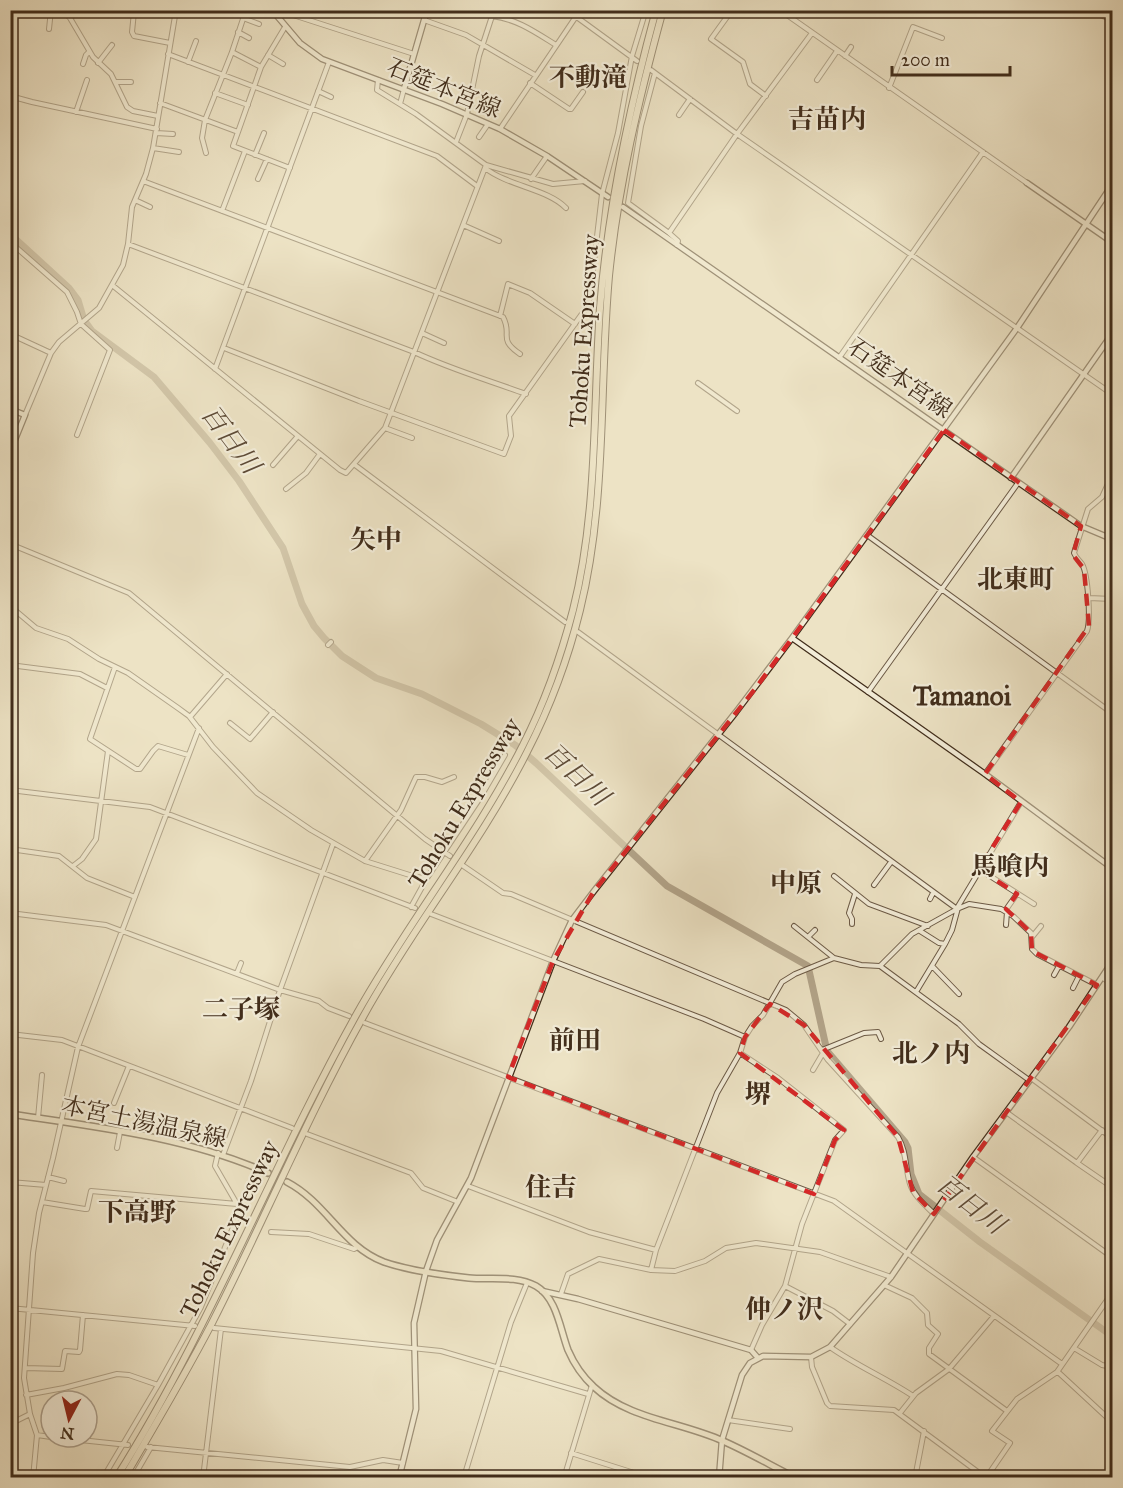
<svg xmlns="http://www.w3.org/2000/svg" width="1123" height="1488" font-family="'IM FELL Great Primer','Noto Serif JP',serif">
	<rect width="100%" height="100%" fill="#ede3c5"/>
	<filter id="stains"><feTurbulence type="fractalNoise" baseFrequency=".00333" numOctaves="4"/><feColorMatrix values="0 0 0 0 .2 0 0 0 0 .09 0 0 0 0 .02 0 0 0 .5 -.17"/></filter>
	<radialGradient id="worn" r=".72"><stop offset=".6" stop-color="#630" stop-opacity="0"/><stop offset="1" stop-color="#630" stop-opacity=".3"/></radialGradient>
	<g fill="none" stroke-linecap="round" stroke-linejoin="round">
		<path stroke="#b3a58b" stroke-width="7" d="M10,234L69,288L78,300L84,320L92,331L154,377L210,443L239,481L283,548L302,604L314,626L324,638L342,656L376,678L422,694L481,724L515,745L536,763L667,886L808,966L827,1051L905,1142L908,1148L911,1174L919,1194L980,1242L1112,1336"/>
		<g stroke="#6c5a46" stroke-width="6">
			<path id="street" d="M30,10H33
				M62,10L70,18L93,57L111,74L127,107L133,111L158,116
				M95,10L97,12
				M234,10L245,15
				M246,10L232,52L261,67
				M459,10L462,11
				M567,10L637,61
				M732,10L711,39L743,62L750,84L766,96
				M780,10L1027,183
				M1089,10L1112,20
				M134,12L132,32L134,36L170,43
				M287,13L414,54
				M492,16C517,19 535,32 556,45
				M70,18L80,10
				M243,18L259,24
				M424,20L466,35L535,75
				M49,29L51,10
				M238,32L249,38
				M168,54L437,156L477,186
				M268,55L283,64
				M845,56L851,47
				M188,62L196,41
				M98,63L112,45
				M83,64L86,55L89,52
				M651,70L737,134L1112,394
				M655,73L641,126L628,203L669,233
				M378,80L377,90L416,114L486,165L553,184L585,181
				M817,80L837,51
				M115,82H131
				M530,83L569,109H571L583,92
				M889,88L913,27L942,38
				M318,91L331,97
				M215,93L248,105
				M10,96L32,102L157,129
				M160,103L238,132L233,146L290,168
				M400,104L404,89
				M76,112L87,80
				M679,115L690,99
				M500,129L577,15L578,10
				M238,132L261,67L285,27
				M156,133L173,134
				M479,137L488,124
				M456,142L467,114L479,56L494,10
				M153,148L179,152
				M206,153L202,138L205,120L232,52
				M255,155L264,133
				M485,168C508,186 548,189 566,208
				M258,179L267,159
				M531,179L547,156
				M143,181L503,317C513,336 497,338 520,354
				M135,200L150,207
				M222,211L245,151
				M463,225L499,241
				M10,242L67,292L77,312L81,324L110,350L77,435
				M128,244L414,352C450,369 488,380 526,394
				M677,245L678,241L669,233L737,134L812,33
				M112,285L340,470L346,473L385,428L486,165
				M500,316L508,284L530,293L575,324
				M422,333L444,343
				M10,334L51,353
				M224,348L359,401L504,454L511,436L509,416L589,304L602,194L618,133L632,56L646,10
				M839,358L983,152
				M215,369L329,62
				M698,383L737,411
				M25,415L51,353L59,342L99,308L123,265L128,244L132,207L146,174L153,148L176,10
				M385,428L412,438
				M273,465L298,436
				M355,465L565,622
				M286,489L306,473L320,454
				M867,535L1112,713
				M10,544L129,593L425,839L450,856
				M1089,598L1112,599
				M10,606L36,628L68,639L99,659L128,673L178,708L189,716L213,747L257,793L311,830L365,861L416,877L427,878L480,798L505,755
				M578,632L957,909
				M328,645L331,642
				M10,648L15,611
				M10,665L80,674L107,688
				M115,667L90,739L136,769H140L153,751L158,746L188,755
				M868,692L1018,483
				M190,717L227,674
				M230,723L250,739L273,712
				M985,774L1087,631C1091,620 1088,574 1082,564C1079,560 1076,558 1074,553L1088,509L1102,497L1112,475
				M10,790L150,807L415,908
				M10,849L59,856L87,878L135,897
				M365,861L401,810L416,777H425L442,782L454,777
				M462,865L503,893L511,894L786,1010L804,1025L828,1060L898,1137C907,1152 905,1168 910,1184C914,1196 925,1205 934,1214
				M73,866L82,859L96,839L108,751
				M979,869L1034,904
				M834,876L869,904L928,926
				M874,885L891,862
				M930,899L933,893
				M411,907L427,878
				M957,908L1021,802
				M1005,911L1017,894
				M10,913L106,925L280,990L319,1001L328,1008L349,1016
				M431,914L704,1019L745,1037
				M852,924V919L849,913L855,894
				M1006,925L1007,912
				M794,926L834,958L861,965L880,966L959,1024L979,1044L1029,1080
				M920,931L939,943L945,944L952,930L958,908
				M808,937L815,930
				M1032,937L1041,926
				M880,966L912,934L957,909L969,904L1001,909L1013,916L1031,933L1032,949L1037,954L1097,985
				M933,967L959,994
				M237,973L241,963
				M1054,975L1059,966
				M1103,978L1112,984
				M1073,988L1079,976
				M916,992L945,944
				M365,1023L834,1201L1062,1364
				M10,1034L62,1040L292,1128
				M822,1050L864,1033L878,1032L881,1039
				M740,1053L778,1078L844,1130L835,1140L802,1224L785,1286L762,1325L751,1350
				M813,1070L823,1053
				M1031,1078L1112,1138
				M114,1103L129,1066
				M1006,1112L1077,1163L1102,1130
				M38,1118L42,1075
				M307,1134L411,1173L423,1188L458,1202
				M117,1148L120,1132
				M218,1153L215,1166L237,1204
				M223,1155L251,1081L280,990L333,844
				M973,1157L1112,1257
				M1077,1163L1112,1187
				M48,1177L64,1181
				M10,1182L46,1185
				M468,1186L589,1232L656,1250
				M271,1232L309,1234L354,1249L358,1247
				M651,1270L656,1250L717,1093L740,1053L745,1037L752,1026L763,1015L782,982L795,974L834,958
				M884,1285L912,1298L927,1313L928,1325L938,1334L929,1348V1354L1007,1411
				M785,1286L833,1311L850,1324
				M561,1294L568,1274L599,1259L651,1270L675,1271L705,1261L726,1248L756,1243L820,1252L891,1277
				M10,1308L195,1326
				M214,1328L441,1351L588,1394
				M830,1347C857,1366 886,1378 913,1396
				M1074,1348L1102,1365L1112,1367
				M811,1357L812,1367L827,1403L830,1406L894,1410L986,1478L1010,1443L992,1431L1017,1399L1057,1372L1112,1293
				M25,1368L62,1369L65,1351L79,1352L80,1350L83,1315
				M1058,1372L1112,1422
				M26,1395L64,1388L117,1374L129,1375L158,1385L201,1307L240,1210L237,1204L91,1191L87,1209H85L42,1202
				M900,1413L916,1393L949,1369L994,1316
				M728,1420L790,1429
				M10,1424L30,1414
				M37,1435L51,1437
				M52,1437L128,1445
				M147,1447L350,1467L383,1460L403,1463
				M571,1453L650,1478
				M400,1472L483,1478
				M464,1477L511,1322L527,1283
				M33,1478L37,1435L30,1414L24,1378L33,1253L39,1213L53,1158L78,1047L199,728
				M103,1478L158,1385
				M133,1478L151,1447
				M203,1478L221,1329
				M564,1478L592,1385
				M915,1478L924,1431"/>
		</g>
		<g stroke="#412d1b" stroke-width="7">
			<path id="secondary" d="M272,10L300,43L322,59L442,104L500,129L547,156L608,197
				M404,89L427,10
				M1027,183L1112,242
				M623,207L1081,526L1112,539
				M10,409L25,415L10,452
				M1011,478L1112,334
				M792,638L985,774L1112,868
				M542,1291L578,1299L751,1350L758,1358
				M399,1478L416,1409L414,1323L426,1271L437,1240L471,1178L553,961L572,920L594,891L736,712L792,638L1017,328L1112,185
				M719,1478L722,1440L742,1375L750,1363L763,1356L811,1357L830,1347L891,1277L973,1157L1069,1027L1112,962"/>
		</g>
		<g stroke="#412d1b" stroke-width="8">
			<path id="primary" d="M10,1114C97,1127 187,1137 268,1173
				M287,1182C327,1203 342,1246 384,1262C410,1271 442,1275 469,1278C491,1280 516,1275 536,1286C557,1298 560,1329 568,1350C574,1364 583,1377 594,1387C628,1419 681,1422 723,1441C748,1452 772,1466 796,1478"/>
		</g>
		<g stroke="#412d1b" stroke-width="8">
			<path id="highway" d="M116,1478C209,1331 271,1168 355,1017C407,923 475,840 523,745C545,702 561,656 573,610C598,512 593,409 600,308C608,207 629,109 656,10
				M124,1478C154,1427 184,1377 211,1325C263,1223 307,1117 363,1017C413,926 480,845 527,752C550,707 568,659 580,610C607,501 599,387 609,276C618,186 639,98 663,10"/>
		</g>
		<use href="#street" stroke="#f3edd9" stroke-width="4"/>
		<use href="#secondary" stroke="#f3edd9" stroke-width="4.5"/>
		<use href="#primary" stroke="#ede3c5" stroke-width="5"/>
		<use href="#highway" stroke="#ede3c5" stroke-width="6"/>
	</g>
	<path d="M0 0H1123V1488H0ZM944,430L1081,526L1073,555L1084,569L1089,626L985,774L1021,802L979,869L1017,894L1006,909L1031,933L1032,951L1097,985L934,1214L913,1192L898,1137L804,1025L770,1004L745,1037L740,1053L844,1130L835,1140L814,1194L508,1077L553,961L594,891L755,689Z" fill="#ede3c5" fill-opacity=".55" fill-rule="evenodd"/>
	<path fill="none" stroke="#d62828" stroke-width="4.5" stroke-dasharray="12 8" stroke-linejoin="round" d="M944,430L1081,526L1073,555L1084,569L1089,626L985,774L1021,802L979,869L1017,894L1006,909L1031,933L1032,951L1097,985L934,1214L913,1192L898,1137L804,1025L770,1004L745,1037L740,1053L844,1130L835,1140L814,1194L508,1077L553,961L594,891L755,689Z"/>
	<g text-anchor="middle" stroke-width="4.5" stroke-linejoin="round" paint-order="stroke">
		<g font-size="24" fill="#412d1b" stroke="#f3edd9">
			<text transform="translate(444 88) rotate(22)" y="8">石筵本宮線</text>
			<text transform="translate(584 331) rotate(-86)" y="8">Tohoku Expressway</text>
			<text transform="translate(900 378) rotate(35)" y="8">石筵本宮線</text>
			<text transform="translate(464 803) rotate(-59)" y="8">Tohoku Expressway</text>
			<text transform="translate(144 1122) rotate(12)" y="8">本宮土湯温泉線</text>
			<text transform="translate(229 1229) rotate(-64)" y="8">Tohoku Expressway</text>
		</g>
		<g font-size="26" font-weight="bold" fill="#412d1b" stroke="#f3edd9">
			<text x="588" y="86">不動滝</text>
			<text x="827" y="128">吉苗内</text>
			<text x="376" y="548">矢中</text>
			<text x="1016" y="588">北東町</text>
			<text x="1010" y="875">馬喰内</text>
			<text x="796" y="892">中原</text>
			<text x="241" y="1018">二子塚</text>
			<text x="575" y="1049">前田</text>
			<text x="931" y="1062">北ノ内</text>
			<text x="758" y="1103">堺</text>
			<text x="551" y="1196">住吉</text>
			<text x="137" y="1221">下高野</text>
			<text x="784" y="1318">仲ノ沢</text>
		</g>
		<g font-size="26" font-style="italic" fill="#5e4b37" stroke="#f3edd9">
			<text transform="translate(231 439) rotate(53)" y="9">百日川</text>
			<text transform="translate(577 774) rotate(43)" y="9">百日川</text>
			<text transform="translate(971 1204) rotate(38)" y="9">百日川</text>
		</g>
		<g font-size="27" font-weight="bold" fill="#412d1b" stroke="#f3edd9">
			<text x="962" y="705">Tamanoi</text>
		</g>
	</g>
	<rect width="1123" height="1488" fill="none" stroke="#ede3c5" stroke-width="36"/>
	<rect x="12" y="12" width="1099" height="1464" fill="none" stroke="#412d1b" stroke-width="3"/>
	<rect x="18" y="18" width="1087" height="1452" fill="none" stroke="#412d1b" stroke-width="1.5"/>
	<g transform="translate(69 1419) rotate(187)"><circle r="28" fill="#f3edd9" stroke="#aca08d" stroke-width="1.5"/>
	<path d="M0-4.5L10 22L0 15L-10 22Z" fill="#8f2418"/>
	<text y="-9" font-size="16" font-weight="bold" text-anchor="middle" fill="#412d1b">N</text>
	</g>
	<path d="M892 66v9h118v-9" fill="none" stroke="#412d1b" stroke-width="3"/>
	<text x="901" y="66" font-size="18" fill="#412d1b" stroke="#f3edd9" stroke-width="4.5" paint-order="stroke">200 m</text>
	<rect width="100%" height="100%" filter="url(#stains)"/>
	<rect width="100%" height="100%" fill="url(#worn)"/>
</svg>
